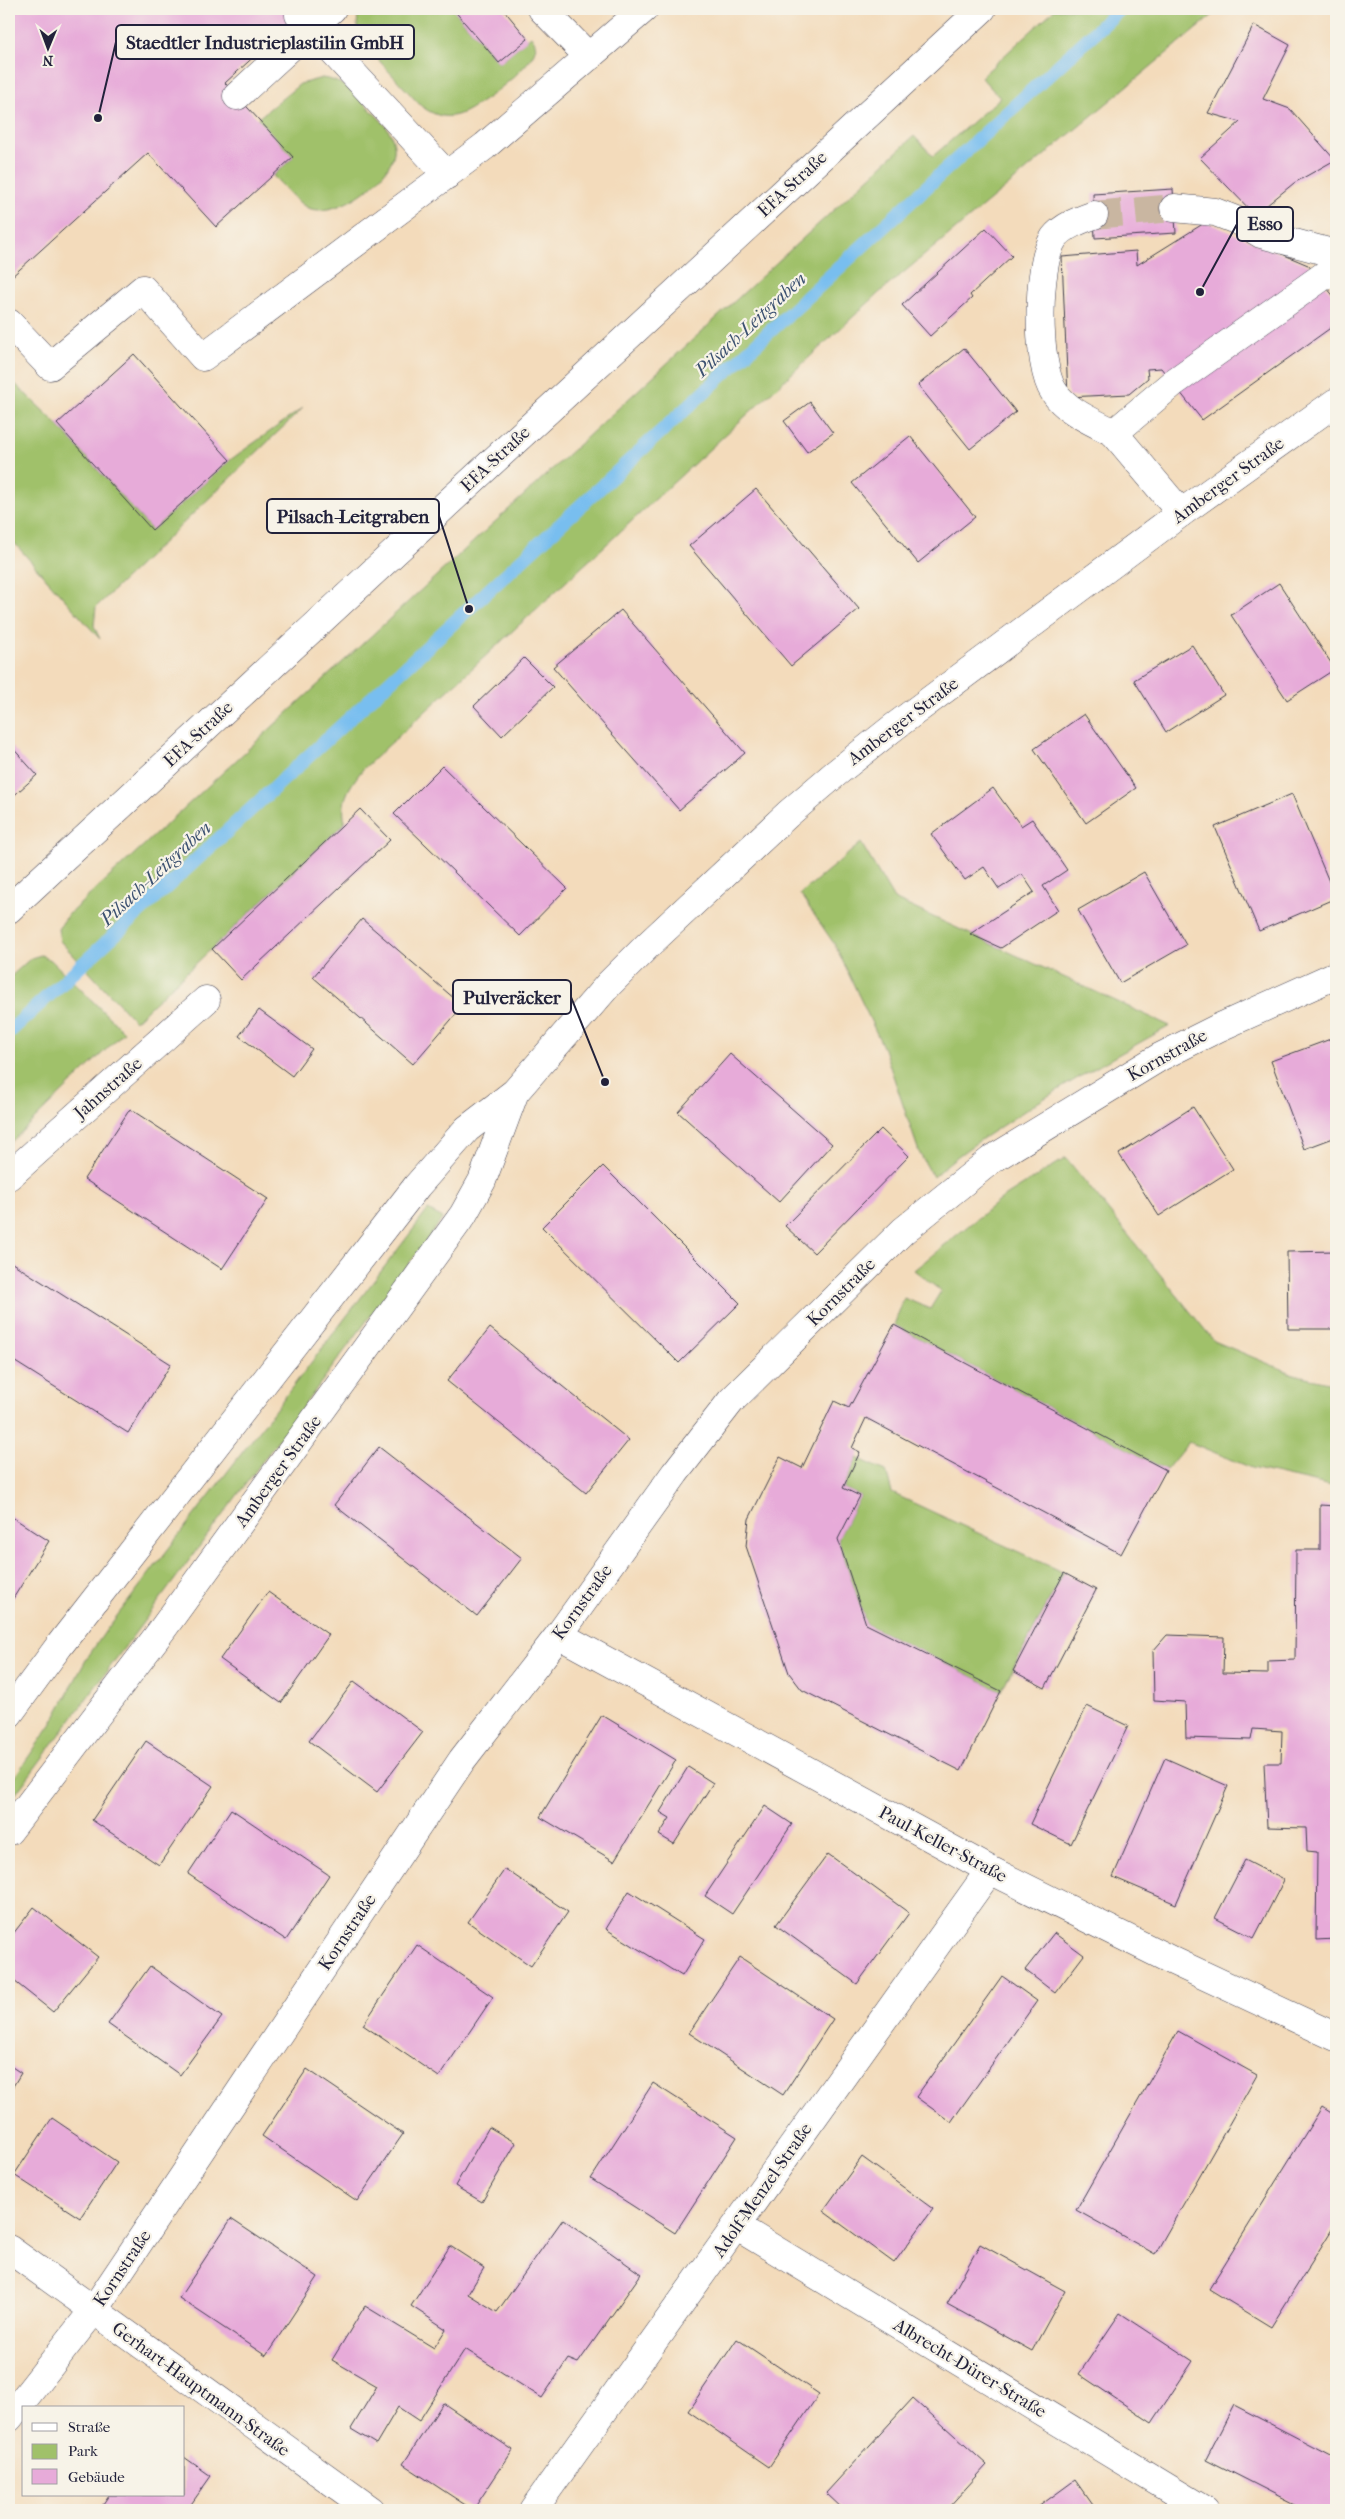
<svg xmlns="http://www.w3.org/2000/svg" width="1345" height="2519" font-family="'IM FELL French Canon',serif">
	<rect width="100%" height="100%" fill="#f7f3e8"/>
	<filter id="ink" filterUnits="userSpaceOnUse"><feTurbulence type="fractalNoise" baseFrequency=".02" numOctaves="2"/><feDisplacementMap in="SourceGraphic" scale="10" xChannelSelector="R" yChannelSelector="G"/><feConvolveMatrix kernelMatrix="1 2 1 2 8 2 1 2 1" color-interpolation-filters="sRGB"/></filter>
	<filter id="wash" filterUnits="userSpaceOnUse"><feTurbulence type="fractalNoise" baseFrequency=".0096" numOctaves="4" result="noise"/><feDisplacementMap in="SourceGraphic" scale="20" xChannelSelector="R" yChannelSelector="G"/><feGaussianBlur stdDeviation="1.12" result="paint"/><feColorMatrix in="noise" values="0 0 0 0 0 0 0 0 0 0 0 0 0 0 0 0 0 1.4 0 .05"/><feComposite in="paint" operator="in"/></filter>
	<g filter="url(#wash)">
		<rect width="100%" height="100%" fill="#f3dbbb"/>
		<path fill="#a0c16a" stroke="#617252" d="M358,9H453L499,63L531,36C534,40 537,45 535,50C531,68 474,111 457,115C443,119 432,114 421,106L360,40L357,29Z
			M1055,9H1220L879,293L363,769C349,787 340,800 345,823L135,1021L60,941L58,929L68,915L914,136L933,156L1000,98L981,77Z
			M322,78C342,80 352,92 366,105C377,117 392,128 394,145C399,176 334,222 306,207C294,200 283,185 273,176L293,157L257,119L300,84Z
			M9,378L57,424L152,530L230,460L303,408L96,607L94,626L100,639L9,537Z
			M861,843L894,899L1170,1026C1113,1057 1057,1089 1003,1125C979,1141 954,1157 933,1177L919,1152L884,1049L835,945L800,894Z
			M41,955L51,960L124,1032L9,1144V978L31,958Z
			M1066,1158L1214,1341L1293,1374L1336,1384V1487L1252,1468L1189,1442L1166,1470L894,1325L904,1298L930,1309L941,1291L914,1270L1001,1199Z
			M428,1210L443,1218L9,1803V1785L52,1723L87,1658L107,1629Z
			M857,1458L886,1471L892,1493L1064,1573L1001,1691L866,1624L838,1539L860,1496L843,1488Z"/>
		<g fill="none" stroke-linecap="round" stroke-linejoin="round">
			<path stroke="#78beef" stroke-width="14" d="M9,1032L1120,9"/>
		</g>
		<g id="blocks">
			<path fill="#e7abd9" d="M9,9H306L225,83L293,157L216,227L148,153L9,279Z
				M453,9H503L528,39L499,63Z
				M1254,25L1290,45L1263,99L1290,109L1335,160L1294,183L1255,215L1200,158L1240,122L1208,113Z
				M1173,189L1176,233L1095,238L1093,194Z
				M1206,222L1308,265L1336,299V324L1202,420L1161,368L1147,369L1148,378L1129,394L1068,397L1062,257L1136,251L1137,265Z
				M986,228L1012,256L970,295L972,298L930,336L902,305Z
				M964,348L1016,412L970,449L918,385Z
				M134,354L230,460L152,530L57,424Z
				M810,402L833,433L807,452L784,421Z
				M910,436L975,517L918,563L852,483Z
				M756,489L859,609L791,666L689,546Z
				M1279,583L1335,669L1287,700L1231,615Z
				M621,610L745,753L679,810L553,667Z
				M1192,645L1224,695L1166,732L1134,680Z
				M524,658L553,687L502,736L474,706Z
				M1084,714L1136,788L1086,823L1034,749Z
				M9,744L37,775L9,800Z
				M442,766L567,888L520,936L394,814Z
				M993,788L1021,826L1032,819L1067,870L1043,886L1058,910L1001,948L970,934L1034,892L1022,874L999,889L984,867L965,880L931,834Z
				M1292,794L1336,898L1259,931L1215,827Z
				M360,809L390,840L241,980L212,949Z
				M1144,872L1186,945L1120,983L1078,910Z
				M362,919L463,1006L413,1064L313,977Z
				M259,1010L312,1049L292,1076L239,1036Z
				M1336,1037V1137L1304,1149L1271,1061Z
				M730,1054L832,1144L779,1202L678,1112Z
				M1193,1107L1233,1169L1159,1216L1119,1154Z
				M130,1109L268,1199L222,1269L84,1179Z
				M881,1129L909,1156L814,1253L785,1226Z
				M603,1166L740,1303L679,1363L542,1227Z
				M1336,1251V1329H1288L1287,1252Z
				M9,1261L171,1364L128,1433L9,1358Z
				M894,1325L1166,1470L1121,1554L866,1418L852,1448L860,1452L843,1488L860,1496L838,1539L866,1624L1001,1691L961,1771L802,1690L789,1673L746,1546L749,1519L780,1457L802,1468L834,1401L849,1408Z
				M490,1328L629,1440L586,1493L447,1381Z
				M379,1447L522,1558L477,1616L334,1505Z
				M1320,1505L1336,1506V1939L1316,1940L1317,1852L1307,1851L1306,1828L1267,1827L1264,1763H1281L1282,1731L1253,1729L1251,1740L1186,1738L1185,1702L1154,1700L1153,1651L1167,1635L1224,1637L1223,1673L1268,1674V1661L1295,1660L1296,1550H1320Z
				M9,1515L49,1541L9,1605Z
				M1064,1573L1096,1590L1045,1688L1013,1671Z
				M268,1592L329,1635L281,1703L220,1659Z
				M354,1681L423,1732L377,1792L309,1741Z
				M1087,1706L1128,1726L1071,1844L1030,1824Z
				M602,1715L676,1760L614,1861L540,1817Z
				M146,1741L213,1786L159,1865L92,1820Z
				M1165,1758L1228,1786L1176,1904L1113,1877Z
				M688,1767L713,1783L674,1844L659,1835L670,1818L660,1812Z
				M765,1806L792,1824L732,1914L705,1896Z
				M231,1809L329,1875L286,1940L188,1874Z
				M828,1854L909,1913L857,1984L776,1925Z
				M1245,1860L1284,1880L1254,1938L1215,1918Z
				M505,1869L568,1912L531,1966L468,1922Z
				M629,1891L705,1939L682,1976L606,1929Z
				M34,1907L98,1957L53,2012L9,1977V1939Z
				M1054,1933L1084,1955L1055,1993L1025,1970Z
				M417,1945L493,1997L439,2077L363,2025Z
				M740,1957L833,2019L783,2095L689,2033Z
				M150,1966L222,2017L180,2075L108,2024Z
				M1002,1976L1037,2001L951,2122L916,2097Z
				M1178,2031L1257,2075L1155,2254L1076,2210Z
				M9,2065L21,2073L9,2093Z
				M307,2069L403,2134L357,2201L262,2136Z
				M653,2083L737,2137L675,2233L591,2179Z
				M1322,2107L1336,2116V2223L1271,2327L1209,2289Z
				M52,2118L117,2162L80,2218L14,2175Z
				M489,2127L516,2143L482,2202L455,2186Z
				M862,2157L933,2209L894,2263L823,2211Z
				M231,2219L318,2277L266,2356L179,2298Z
				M563,2219L641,2274L578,2363L568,2359L542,2398L465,2349L419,2421L398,2407L376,2444L351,2429L377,2386L332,2360L365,2306L434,2348L446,2329L411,2306L450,2246L484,2268L468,2294L497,2312Z
				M980,2244L1065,2291L1032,2351L947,2304Z
				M1120,2313L1193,2361L1152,2423L1079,2374Z
				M737,2339L819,2394L769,2467L688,2411Z
				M913,2398L987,2465L946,2510H844L826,2493Z
				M443,2403L513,2450L473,2510L403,2464Z
				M1234,2405L1336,2458V2510H1306L1206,2459Z
				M184,2457L211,2476L187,2510H99L109,2495H184Z
				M1075,2480L1094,2507L1089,2510H1034Z"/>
		</g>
	</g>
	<g filter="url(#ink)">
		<use href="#blocks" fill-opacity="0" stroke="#413e4e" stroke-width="1"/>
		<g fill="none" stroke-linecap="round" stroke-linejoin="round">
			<path stroke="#c9b6a1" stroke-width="28" stroke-dasharray="28 14" stroke-linecap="butt" d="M1094,215L1174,208"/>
			<g stroke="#413e4e" stroke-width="29">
				<path id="minor" d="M542,9L589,57
					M299,15L447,175
					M237,96L332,9
					M1174,208L1215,212L1241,222L1261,234L1336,254
					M1094,215C1080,220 1063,226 1054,238C1036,264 1036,366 1054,392C1067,412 1094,422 1114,433
					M9,323L50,366L143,289L203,357L485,146L644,9
					M1181,513L1114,433L1173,383L1336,267
					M9,909L982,9
					M9,1176L206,1000
					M559,1635L990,1870L1171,1960L1336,2037
					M736,2226L1204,2510
					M9,2249L371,2510
					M9,2418L93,2311L462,1760L559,1635L675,1473L731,1401L903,1231L991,1160L1160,1057L1218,1028L1336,975
					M533,2510L990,1870"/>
			</g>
			<g stroke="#413e4e" stroke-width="29">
				<path id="major" d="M9,1714L59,1646L417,1186L467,1129L515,1092L609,984L649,944L788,814L835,774L894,727L1181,513L1336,402
					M9,1831L162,1630L463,1215L482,1181L515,1092"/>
			</g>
			<use href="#minor" stroke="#fff" stroke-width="28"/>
			<use href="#major" stroke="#fff" stroke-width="28"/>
		</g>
	</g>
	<g text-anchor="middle" stroke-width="4.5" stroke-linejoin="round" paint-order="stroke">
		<g font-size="18" fill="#22223b" stroke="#f7f3e8">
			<text transform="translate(792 184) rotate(-43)" y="6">EFA-Straße</text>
			<text transform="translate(495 459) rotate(-43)" y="6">EFA-Straße</text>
			<text transform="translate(1228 480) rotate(-36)" y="6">Amberger Straße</text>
			<text transform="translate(903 721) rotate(-37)" y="6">Amberger Straße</text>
			<text transform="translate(198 734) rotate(-43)" y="6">EFA-Straße</text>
			<text transform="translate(1167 1055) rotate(-29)" y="6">Kornstraße</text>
			<text transform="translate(108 1088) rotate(-41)" y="6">Jahnstraße</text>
			<text transform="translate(841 1292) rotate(-45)" y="6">Kornstraße</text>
			<text transform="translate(278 1471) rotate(-54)" y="6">Amberger Straße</text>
			<text transform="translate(582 1602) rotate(-54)" y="6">Kornstraße</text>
			<text transform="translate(943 1844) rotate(28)" y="6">Paul-Keller-Straße</text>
			<text transform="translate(347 1932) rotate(-56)" y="6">Kornstraße</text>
			<text transform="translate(762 2190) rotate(-55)" y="6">Adolf-Menzel-Straße</text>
			<text transform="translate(122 2268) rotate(-56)" y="6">Kornstraße</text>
			<text transform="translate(970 2368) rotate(31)" y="6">Albrecht-Dürer-Straße</text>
			<text transform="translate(201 2389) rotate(36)" y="6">Gerhart-Hauptmann-Straße</text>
		</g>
		<g font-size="19" font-style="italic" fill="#3c5171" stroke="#f7f3e8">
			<text transform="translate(750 324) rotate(-43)" y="7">Pilsach-Leitgraben</text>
			<text transform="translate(155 873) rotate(-43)" y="7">Pilsach-Leitgraben</text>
		</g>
	</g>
	<path fill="none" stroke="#22223b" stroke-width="2" d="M98 118L116 42M1200 292L1237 224M469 609L439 516M605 1082L571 997"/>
	<g fill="#22223b" stroke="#f7f3e8" stroke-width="2">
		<circle cx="98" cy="118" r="5"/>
		<circle cx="1200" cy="292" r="5"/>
		<circle cx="469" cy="609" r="5"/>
		<circle cx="605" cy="1082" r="5"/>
	</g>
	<g fill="#f7f3e8" stroke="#22223b" stroke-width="2">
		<rect x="116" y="25" width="298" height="34" rx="5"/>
		<rect x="1237" y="207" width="56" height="34" rx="5"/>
		<rect x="267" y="499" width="172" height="34" rx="5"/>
		<rect x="453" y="980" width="118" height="34" rx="5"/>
	</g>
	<g font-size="19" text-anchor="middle" font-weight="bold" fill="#22223b">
		<text x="265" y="49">Staedtler Industrieplastilin GmbH</text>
		<text x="1265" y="230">Esso</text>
		<text x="353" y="523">Pilsach-Leitgraben</text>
		<text x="512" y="1004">Pulveräcker</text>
	</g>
	<rect width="1345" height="2519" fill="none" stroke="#f7f3e8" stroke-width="30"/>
	<rect x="22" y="2406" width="162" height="90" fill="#f7f3e8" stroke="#a29fa3"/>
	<rect x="32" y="2423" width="25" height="8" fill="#ffffff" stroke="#a29fa3"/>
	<text x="68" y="2432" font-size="15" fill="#22223b">Straße</text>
	<rect x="32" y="2444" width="25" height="15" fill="#a0c16a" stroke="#a29fa3"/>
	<text x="68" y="2456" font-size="15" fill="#22223b">Park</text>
	<rect x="32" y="2469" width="25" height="15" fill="#e7abd9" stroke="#a29fa3"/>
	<text x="68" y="2482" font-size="15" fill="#22223b">Gebäude</text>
	<g transform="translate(48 48) rotate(181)" stroke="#f7f3e8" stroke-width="4" paint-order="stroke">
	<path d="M0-4L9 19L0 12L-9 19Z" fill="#22223b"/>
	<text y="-8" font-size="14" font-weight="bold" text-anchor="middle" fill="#22223b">N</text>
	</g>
</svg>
